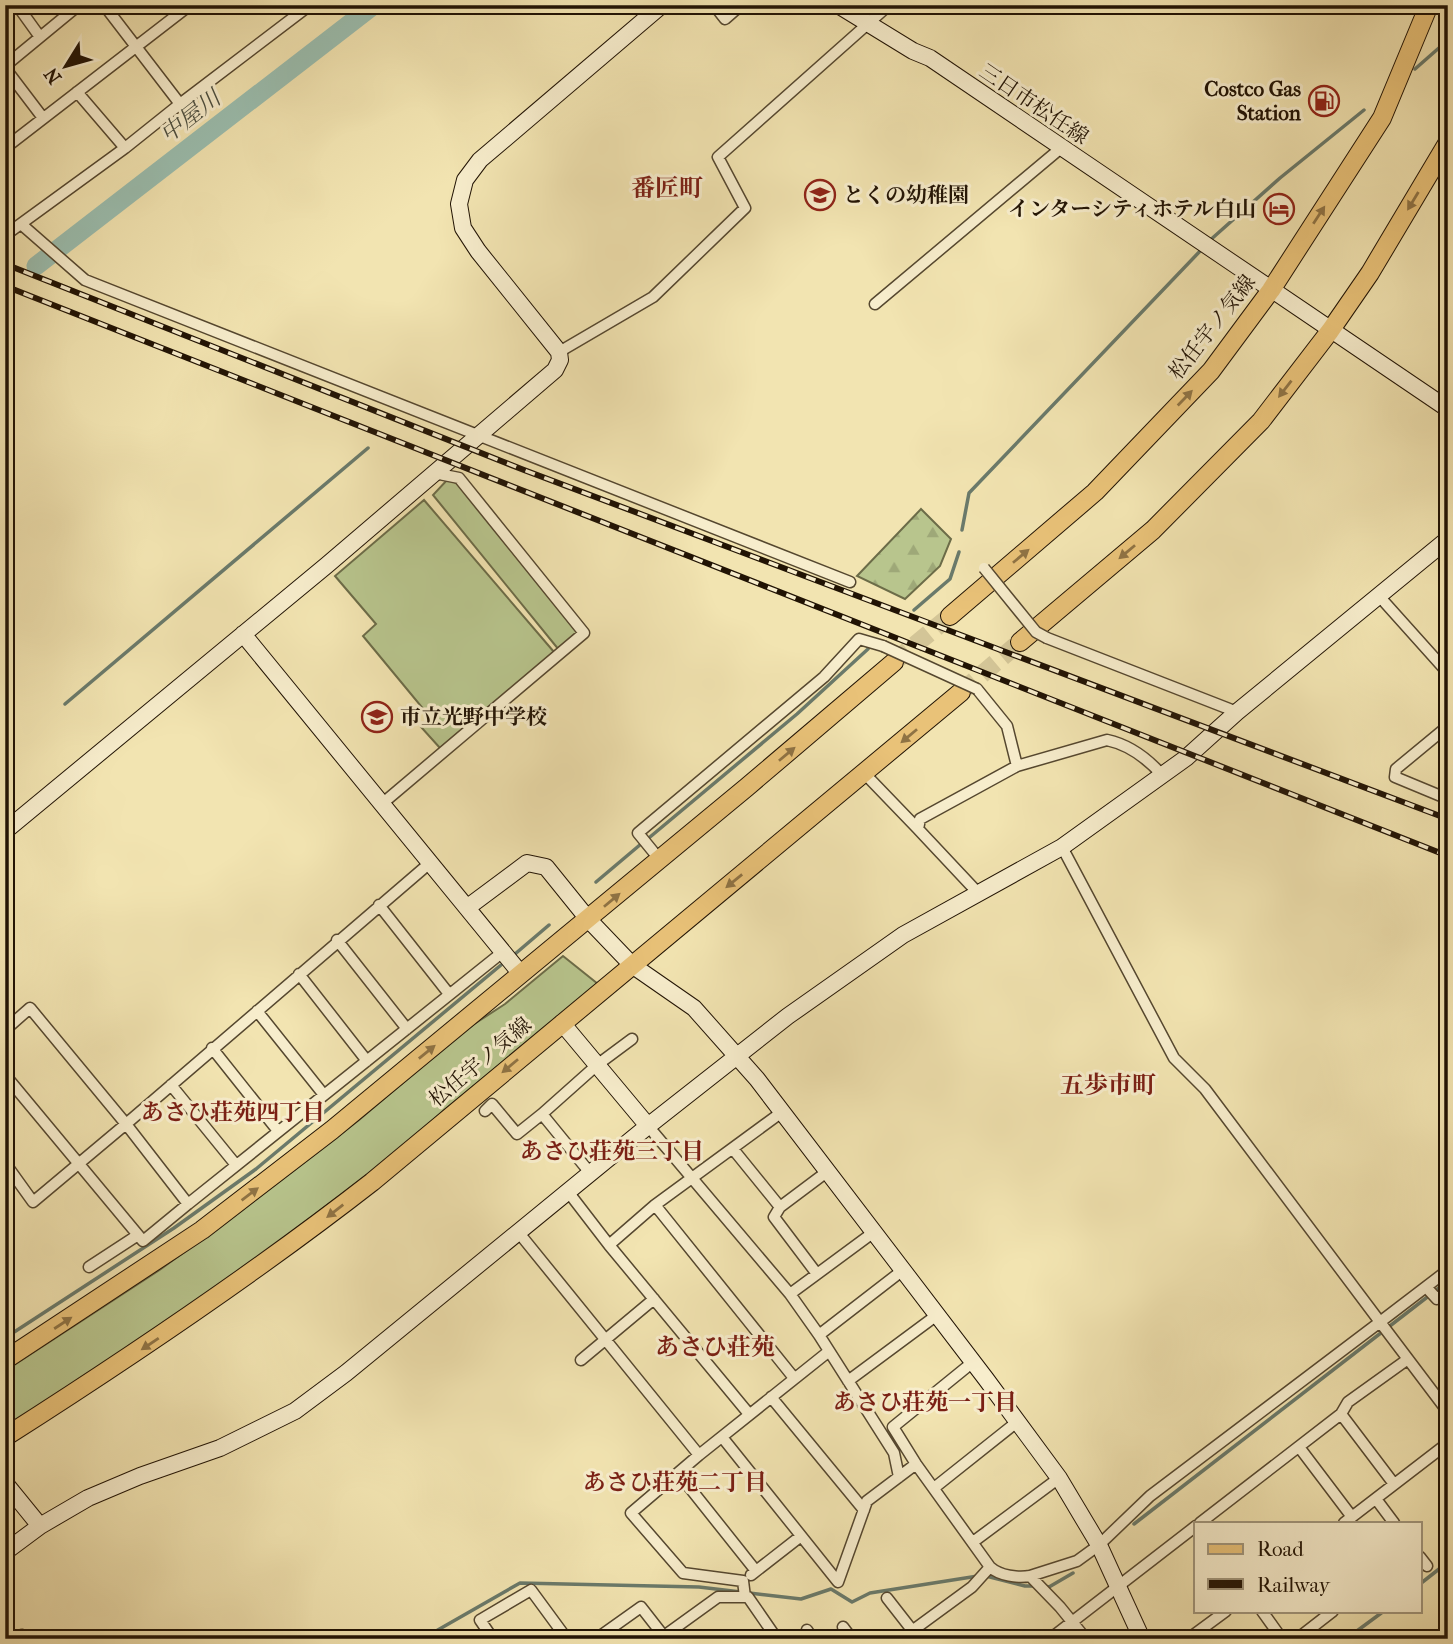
<svg xmlns="http://www.w3.org/2000/svg" width="1453" height="1644" font-family="'IM FELL French Canon','Noto Serif JP',serif">
	<defs>
		<pattern id="forest-firs" width="22" height="20" patternUnits="userSpaceOnUse" patternTransform="scale(1.75)"><rect width="22" height="20" fill="#b8c58d"/><path d="M5 1l3.5 6h-7zM16 11l3.5 6h-7z" fill="#9ea878"/></pattern>
	</defs>
	<rect width="100%" height="100%" fill="#f2e4b1"/>
	<filter id="stains"><feTurbulence type="fractalNoise" baseFrequency=".00286" numOctaves="4"/><feColorMatrix values="0 0 0 0 .2 0 0 0 0 .09 0 0 0 0 .02 0 0 0 .5 -.17"/></filter>
	<radialGradient id="worn" r=".72"><stop offset=".6" stop-color="#630" stop-opacity="0"/><stop offset="1" stop-color="#630" stop-opacity=".3"/></radialGradient>
	<path fill="#b8c58d" stroke="#6c6c48" stroke-width="2" d="M448,479L458,484L577,628L578,635L559,650L433,495Z
		M424,500L554,652L440,748L421,727L430,717L363,636L376,624L335,576Z
		M563,956L598,984L443,1111L409,1143L219,1287L5,1428V1371L161,1269L231,1218L359,1120L465,1030L505,1004Z"/>
	<path fill="url(#forest-firs)" stroke="#6c6c48" stroke-width="2" d="M921,509L951,539L940,566L905,599L857,576Z"/>
	<g fill="none" stroke-linecap="round" stroke-linejoin="round">
		<path stroke="#6a7a6b" stroke-width="3.5" d="M1415,69L1448,40
			M1208,242L1280,178L1364,110
			M962,530L969,493L1203,248
			M914,610L950,579L959,552
			M65,704L368,448
			M650,837L797,714L868,649
			M596,882L641,844
			M515,954L549,925
			M5,1338L174,1228L256,1169L501,965
			M1134,1524L1448,1281
			M986,1576L1025,1586H1036
			M1420,1584L1448,1562
			M1044,1586L1049,1587L1073,1573
			M422,1639L520,1583L699,1587L801,1599L831,1589L852,1602L870,1593L978,1576
			M1346,1639L1384,1611"/>
		<path stroke="#9bbeaf" stroke-width="19" d="M36,266L374,5"/>
		<path stroke="#d3c597" stroke-width="18" stroke-dasharray="18 9" stroke-linecap="butt" d="M894,662L950,616
			M961,692L1020,642"/>
		<g stroke="#55472f" stroke-width="13">
			<path id="street" d="M17,5L40,37
				M104,5L180,104L125,148
				M714,5L725,19L741,5
				M5,66L79,5
				M5,68L43,118
				M180,104L310,5
				M5,148L190,5
				M21,224L85,280L850,582
				M5,229L11,231L125,148L77,92
				M875,304L1061,148
				M559,352L653,297L745,208L718,157L889,5
				M1379,596L1448,673
				M1047,638L1237,712
				M977,689L1007,726L1017,766
				M1448,726L1396,769L1395,777L1448,799
				M865,774L918,829
				M383,803L584,633L459,478L434,473
				M660,860L638,833L824,677L859,639L883,646
				M979,894L918,829L920,819L1017,766L1107,740C1130,745 1147,758 1162,775
				M379,905L449,994
				M337,940L407,1029
				M299,974L367,1061
				M257,1011L324,1095
				M5,1030L30,1008L126,1124L431,862
				M212,1048L278,1131
				M5,1075L143,1241L188,1204
				M171,1085L236,1165
				M485,1111L492,1104L517,1134L542,1114
				M648,1126L790,1294L819,1335L894,1453L899,1477
				M733,1149L780,1207
				M5,1163L33,1202L126,1124L188,1204L504,951
				M591,1174L542,1114L597,1065L632,1039
				M569,1193L609,1245
				M655,1205L794,1378
				M519,1233L699,1455L828,1352
				M89,1267L138,1235
				M1448,1270L1380,1322L1448,1412
				M817,1274L774,1217L780,1207L828,1171
				M1426,1287L1437,1299L1448,1290
				M790,1294L874,1232
				M819,1335L903,1270
				M581,1360L654,1299
				M973,1362L893,1427L916,1464L990,1567C1000,1576 1018,1578 1030,1576L1060,1607L1086,1639
				M848,1381L937,1315
				M771,1397L864,1510
				M749,1414L609,1245L655,1205L782,1112
				M1341,1414L1348,1402L1408,1359
				M722,1437L838,1582L867,1501L916,1464
				M1299,1447L1352,1517
				M699,1455L631,1513L683,1573L743,1581L745,1597
				M678,1473L756,1571
				M934,1488L1017,1422
				M1376,1499L1394,1523
				M1200,1523L1341,1414L1394,1484
				M1344,1523L1448,1443
				M973,1542L1059,1478
				M1420,1557L1427,1566
				M751,1575L801,1536
				M1030,1576L1077,1561L1099,1545L1150,1496L1380,1322L1205,1089L1174,1058L1062,847
				M887,1598L919,1639
				M1262,1611L1282,1639
				M843,1627L852,1639
				M807,1630L813,1639
				M664,1636L718,1597H748L777,1639
				M17,1639L22,1635
				M493,1639L480,1620L531,1590L567,1639
				M596,1639L641,1607L666,1639
				M901,1639L972,1587L990,1567
				M1050,1639L1196,1526
				M1188,1639L1226,1611
				M1297,1639L1333,1611"/>
		</g>
		<g stroke="#211304" stroke-width="18">
			<path id="secondary" d="M838,5L913,51L930,58L1448,409
				M243,634L521,974
				M5,831L327,565L555,370L560,360L559,352L478,251L463,228L459,204L465,180L480,160L662,5
				M468,907L527,863L546,867L588,919L632,965L694,1008L757,1079L986,1379L1059,1478L1099,1545L1142,1639
				M562,1023L648,1126
				M5,1483L40,1526
				M5,1552L40,1526L88,1498L140,1476L220,1448L295,1411L346,1373L648,1126L788,1016L903,935L1062,847L1147,786L1186,758L1237,712L1448,539"/>
		</g>
		<g stroke="#211304" stroke-width="20">
			<path id="primary" d="M950,616L1095,492L1211,371L1271,290L1382,118L1429,5
				M1020,642L1153,530L1261,421L1330,331L1370,273L1448,142
				M5,1360L202,1230L332,1130L747,787L894,662
				M5,1437C132,1356 254,1274 372,1182L961,692"/>
		</g>
		<use href="#street" stroke="#f7edcc" stroke-width="10"/>
		<use href="#secondary" stroke="#f7edcc" stroke-width="16"/>
		<use href="#primary" stroke="#e9c278" stroke-width="18"/>
		<g stroke="#211304" stroke-width="6">
			<path id="rail" d="M5,264L524,470L1448,819
				M5,286L1448,856"/>
		</g>
		<use href="#rail" stroke="#f7edcc" stroke-width="3.5" stroke-dasharray="10" stroke-linecap="butt"/>
		<g stroke="#55472f" stroke-width="13" stroke-linecap="butt">
			<path id="street-bridge" d="M984,568L1036,632L1047,638
				M883,646L977,689"/>
		</g>
		<use href="#street-bridge" stroke="#f7edcc" stroke-width="10"/>
	</g>
	<defs><path id="oneway-solid" d="M-6-.8H1V-3.2L6.5 0L1 3.2V.8H-6Z" transform="scale(1.75)"/></defs>
	<g fill="#8f7344">
		<use href="#oneway-solid" transform="translate(1413 201) rotate(121)"/>
		<use href="#oneway-solid" transform="translate(1319 215) rotate(-57)"/>
		<use href="#oneway-solid" transform="translate(1285 389) rotate(128)"/>
		<use href="#oneway-solid" transform="translate(1185 398) rotate(-46)"/>
		<use href="#oneway-solid" transform="translate(1127 552) rotate(140)"/>
		<use href="#oneway-solid" transform="translate(1021 556) rotate(-40)"/>
		<use href="#oneway-solid" transform="translate(909 736) rotate(140)"/>
		<use href="#oneway-solid" transform="translate(787 754) rotate(-40)"/>
		<use href="#oneway-solid" transform="translate(734 881) rotate(141)"/>
		<use href="#oneway-solid" transform="translate(612 900) rotate(-40)"/>
		<use href="#oneway-solid" transform="translate(427 1052) rotate(-39)"/>
		<use href="#oneway-solid" transform="translate(510 1066) rotate(140)"/>
		<use href="#oneway-solid" transform="translate(250 1194) rotate(-37)"/>
		<use href="#oneway-solid" transform="translate(335 1211) rotate(142)"/>
		<use href="#oneway-solid" transform="translate(63 1323) rotate(-33)"/>
		<use href="#oneway-solid" transform="translate(150 1344) rotate(146)"/>
	</g>
	<defs>
		<g id="fuel-ring" transform="scale(1.575)"><circle r="9.5" fill="#f7edcc" stroke="#8f2418" stroke-width="1.5"/><path d="M-5.5-6h7V0h2V4h1.3V-2.5L3-4.5l.8-.8L6-3V5H2.5V1h-1V6h-7ZM-4.2-4.7v3.2H.2V-4.7Z" fill="#8f2418"/></g>
		<g id="school-ring" transform="scale(1.575)"><circle r="9.5" fill="#f7edcc" stroke="#8f2418" stroke-width="1.5"/><path d="M0-5L7-2L0 1L-7-2ZM-4 1L0 2.5L4 1V4Q0 6-4 4Z" fill="#8f2418"/></g>
		<g id="hotel-ring" transform="scale(1.575)"><circle r="9.5" fill="#f7edcc" stroke="#8f2418" stroke-width="1.5"/><path d="M-6-4.5h1.5V1H6V5H4.5V3h-9V5H-6ZM-4 0a1.8 1.8 0 1 1 3.6 0ZM.5 0V-2.5h3Q6-2.5 6 0Z" fill="#8f2418"/></g>
	</defs>
	<g fill-rule="evenodd">
		<use href="#fuel-ring" x="1324" y="101"/>
		<use href="#school-ring" x="820" y="195"/>
		<use href="#hotel-ring" x="1279" y="209"/>
		<use href="#school-ring" x="377" y="717"/>
	</g>
	<g text-anchor="middle" stroke-width="6" stroke-linejoin="round" paint-order="stroke">
		<g font-size="21" font-weight="bold" fill="#211304" stroke="#f7edcc" text-anchor="end">
			<text x="1301" y="96">Costco Gas<tspan x="1301" dy="24">Station</tspan></text>
			<text x="843" y="202" text-anchor="start">とくの幼稚園</text>
			<text x="1256" y="216">インターシティホテル白山</text>
			<text x="400" y="724" text-anchor="start">市立光野中学校</text>
		</g>
		<g font-size="21" fill="#211304" stroke="#f7edcc">
			<text transform="translate(1034 104) rotate(34)" y="7">三日市松任線</text>
			<text transform="translate(1212 327) rotate(-52)" y="7">松任宇ノ気線</text>
			<text transform="translate(480 1062) rotate(-40)" y="7">松任宇ノ気線</text>
		</g>
		<g font-size="23" font-style="italic" fill="#4c4f40" stroke="#f7edcc">
			<text transform="translate(190 116) rotate(-38)" y="8">中屋川</text>
		</g>
		<g font-size="23" font-weight="bold" fill="#7a1f14" stroke="#f7edcc">
			<text x="233" y="1120">あさひ荘苑四丁目</text>
			<text x="612" y="1159">あさひ荘苑三丁目</text>
			<text x="925" y="1410">あさひ荘苑一丁目</text>
			<text x="675" y="1490">あさひ荘苑二丁目</text>
		</g>
		<g font-size="24" font-weight="bold" fill="#7a1f14" stroke="#f7edcc">
			<text x="667" y="196">番匠町</text>
			<text x="1108" y="1093">五歩市町</text>
			<text x="715" y="1355">あさひ荘苑</text>
		</g>
	</g>
	<rect width="1453" height="1644" fill="none" stroke="#f2e4b1" stroke-width="28"/>
	<rect x="7" y="7" width="1439" height="1630" fill="none" stroke="#211304" stroke-width="3.5"/>
	<rect x="14" y="14" width="1425" height="1616" fill="none" stroke="#211304" stroke-width="2"/>
	<rect x="1194" y="1522" width="228" height="91" fill="#f7edcc" stroke="#a1967c" stroke-width="2"/>
	<rect x="1208" y="1544" width="35" height="10" fill="#e9c278" stroke="#a1967c" stroke-width="2"/>
	<text x="1257" y="1556" font-size="21" fill="#211304">Road</text>
	<rect x="1208" y="1579" width="35" height="10" fill="#211304" stroke="#a1967c" stroke-width="2"/>
	<text x="1257" y="1592" font-size="21" fill="#211304">Railway</text>
	<g transform="translate(66 66) rotate(233)" stroke="#f7edcc" stroke-width="5" paint-order="stroke">
	<path d="M0-5L12 26L0 18L-12 26Z" fill="#211304"/>
	<text y="-10" font-size="19" font-weight="bold" text-anchor="middle" fill="#211304">N</text>
	</g>
	<rect width="100%" height="100%" filter="url(#stains)"/>
	<rect width="100%" height="100%" fill="url(#worn)"/>
</svg>
